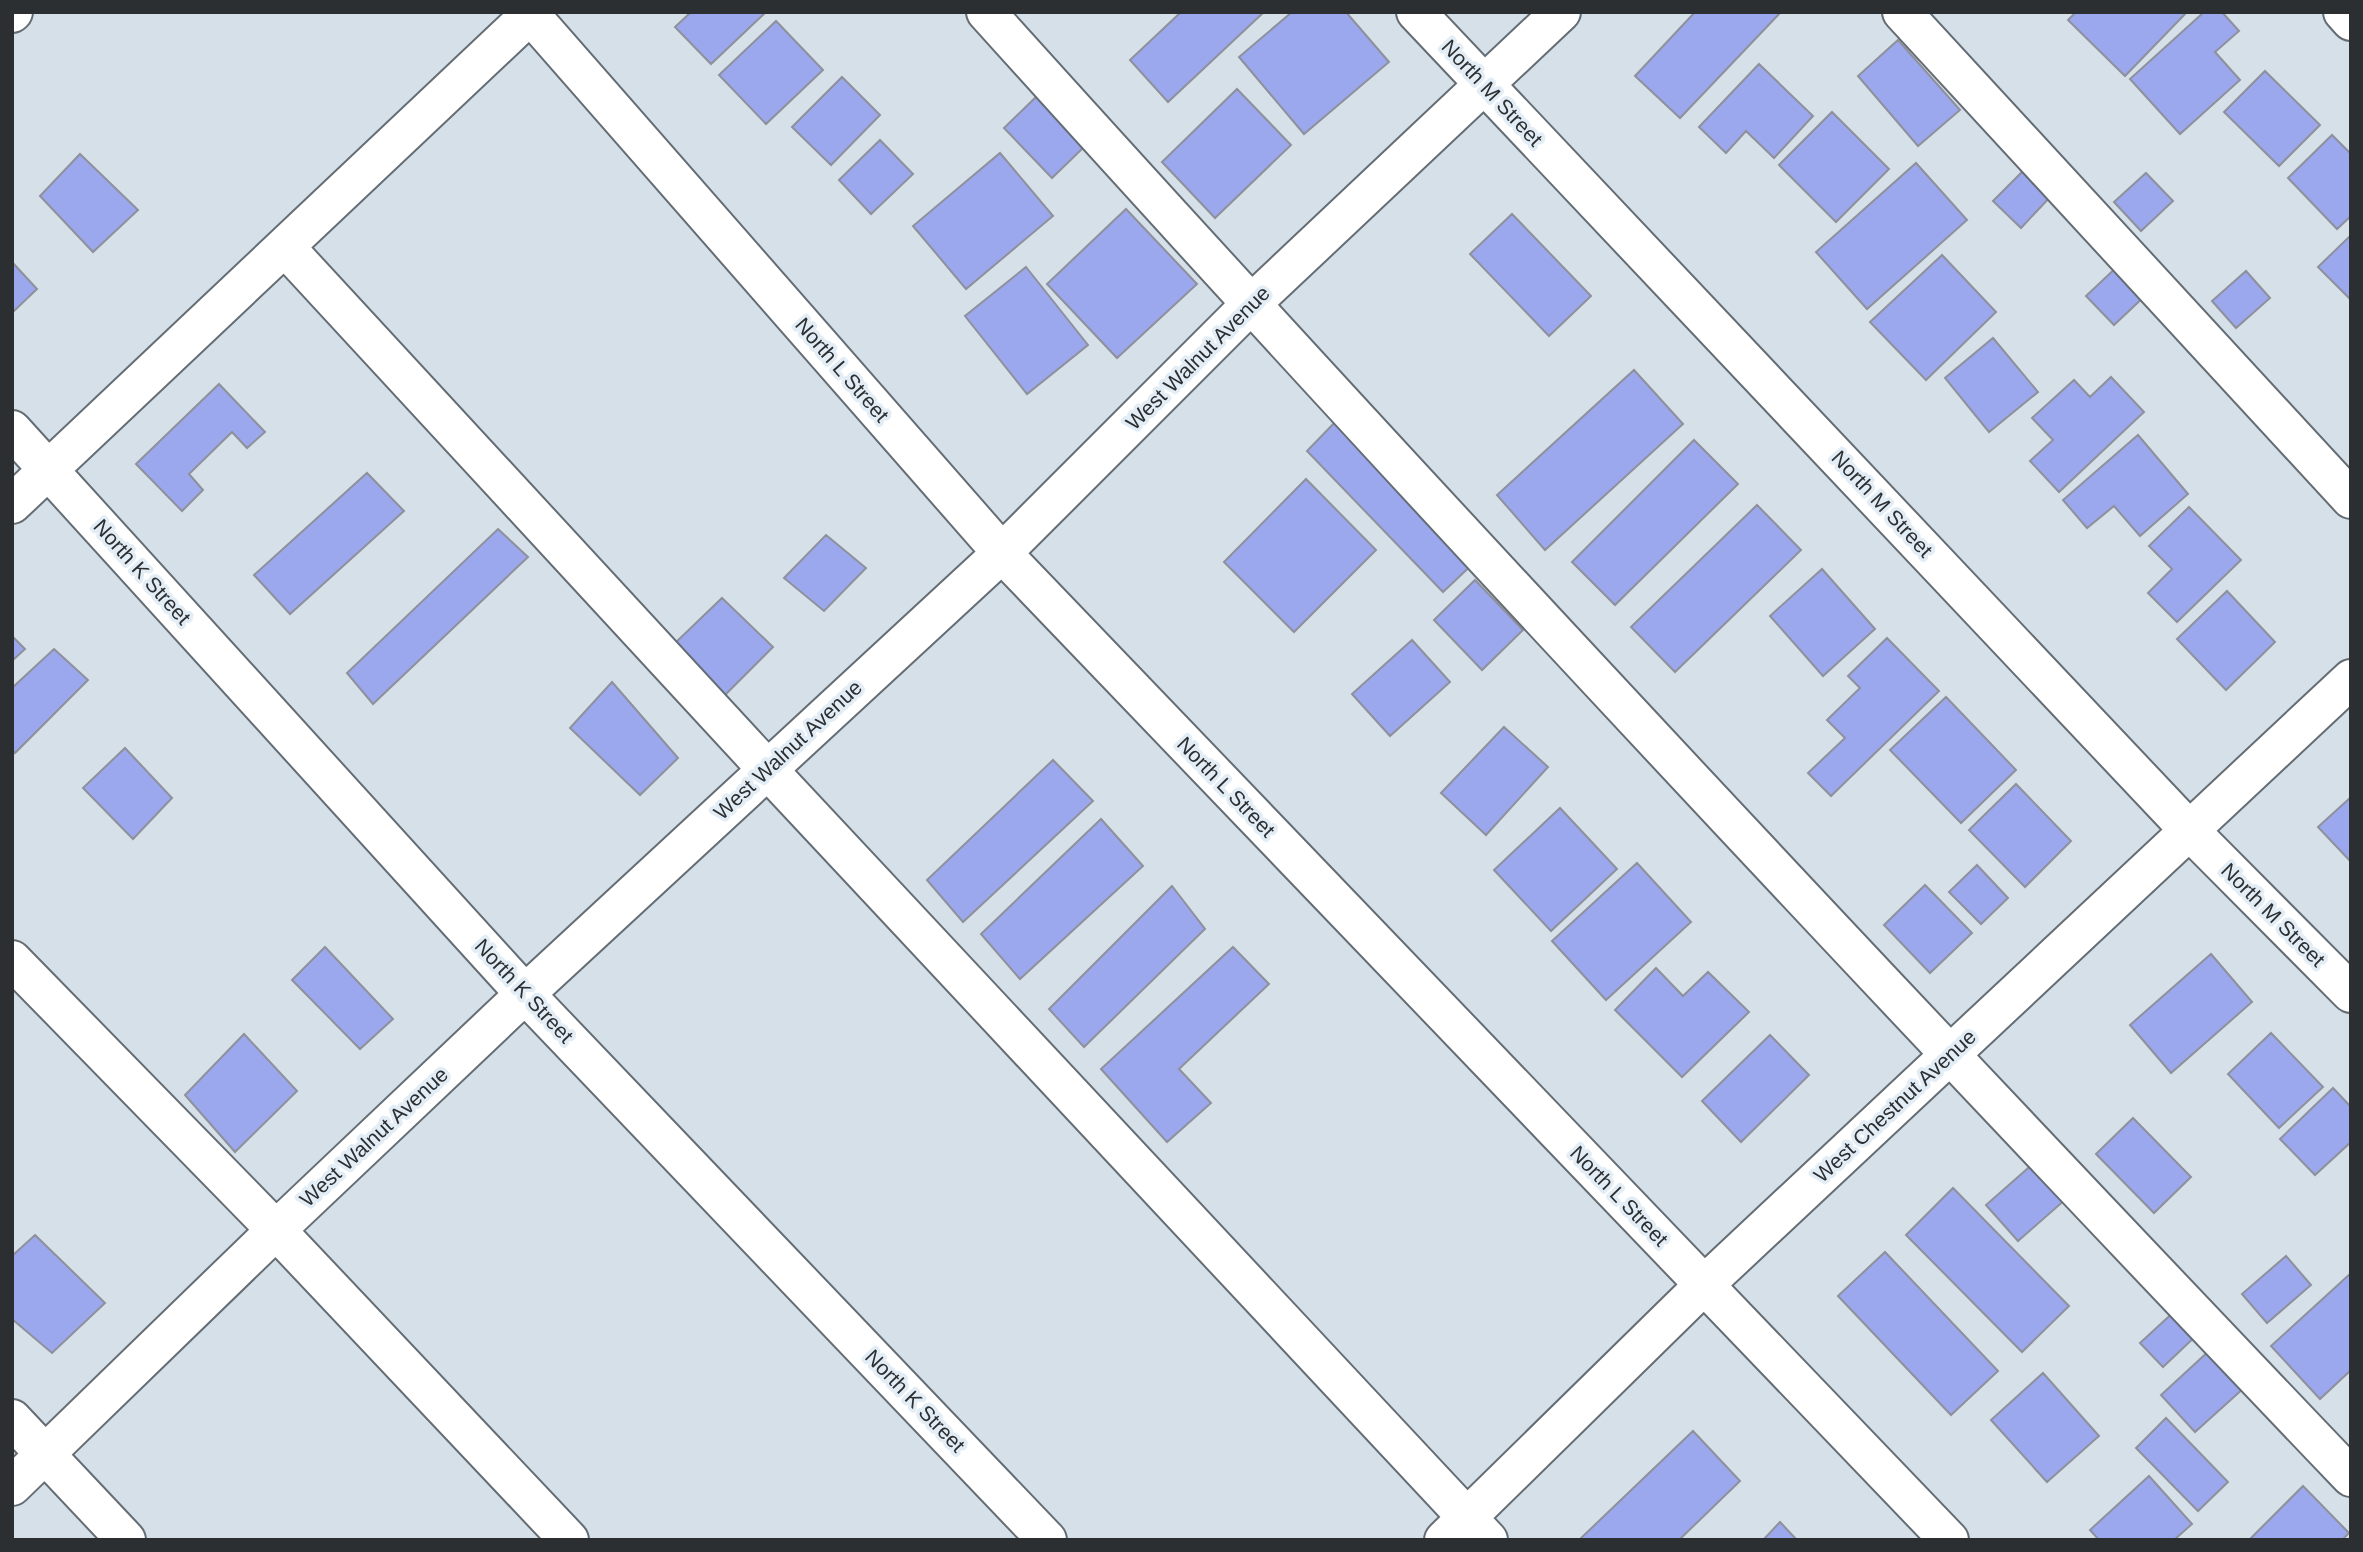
<svg xmlns="http://www.w3.org/2000/svg" width="2363" height="1552" font-family="Arial,sans-serif">
	<rect width="100%" height="100%" fill="#d6e0e8"/>
	<path fill="#9ba8ee" stroke="#8e909b" stroke-width="2" d="M691,12H766L711,64L675,27Z
		M1181,12H1264L1168,102L1130,60Z
		M1292,12H1346L1389,62L1304,134L1239,57Z
		M1695,12H1781L1680,118L1635,76Z
		M2076,12H2187L2125,76L2068,20Z
		M2204,12H2222L2239,31L2215,52L2240,80L2180,134L2130,79Z
		M776,21L823,70L766,124L719,75Z
		M1898,40L1960,110L1918,146L1858,76Z
		M1759,64L1813,116L1774,158L1746,131L1726,153L1699,127Z
		M2265,71L2320,125L2279,166L2224,112Z
		M842,77L880,115L831,165L792,127Z
		M1237,89L1291,145L1215,218L1162,162Z
		M1036,97L1084,147L1052,178L1004,128Z
		M1832,112L1889,169L1836,222L1779,165Z
		M2332,135L2351,154V216L2337,229L2288,178Z
		M880,140L913,174L871,214L839,180Z
		M1000,153L1053,216L966,289L913,226Z
		M80,154L138,210L93,252L40,196Z
		M1916,163L1967,220L1867,309L1816,252Z
		M2025,169L2052,195L2021,228L1993,201Z
		M2146,173L2173,201L2141,231L2114,202Z
		M1126,209L1197,284L1117,358L1047,284Z
		M1512,214L1591,296L1549,336L1470,254Z
		M2351,235V300L2318,267Z
		M1942,255L1996,312L1926,380L1870,322Z
		M12,262L37,289L12,313Z
		M2119,265L2147,294L2114,325L2086,296Z
		M1026,267L1088,345L1027,394L965,316Z
		M2246,271L2270,298L2236,328L2212,301Z
		M1993,338L2038,392L1989,432L1945,378Z
		M1634,370L1683,424L1545,550L1497,495Z
		M2111,377L2144,412L2059,492L2030,461L2053,440L2032,418L2074,380L2090,397Z
		M219,384L265,432L247,448L232,432L189,474L203,490L182,511L136,464Z
		M1340,417L1478,559L1443,592L1307,451Z
		M2138,435L2188,494L2140,536L2114,506L2087,528L2063,500Z
		M1694,440L1738,484L1615,605L1572,562Z
		M367,473L404,511L290,614L254,575Z
		M1306,479L1376,550L1294,632L1224,562Z
		M1757,505L1801,550L1675,672L1631,627Z
		M2189,507L2241,560L2177,622L2148,593L2172,569L2149,546Z
		M498,529L528,557L373,704L347,673Z
		M826,535L866,568L824,611L784,578Z
		M1822,569L1875,629L1823,676L1770,616Z
		M1475,580L1523,630L1482,670L1434,620Z
		M2227,591L2275,642L2226,690L2177,639Z
		M722,598L773,647L721,699L673,645Z
		M12,636L25,649L12,661Z
		M1887,638L1939,691L1831,796L1808,773L1845,738L1827,720L1860,688L1848,676Z
		M1412,640L1450,682L1390,736L1352,694Z
		M54,649L88,680L15,753L12,750V688Z
		M612,682L678,758L640,795L570,728Z
		M1946,697L2016,770L1961,823L1890,750Z
		M1504,727L1548,767L1486,835L1441,793Z
		M125,748L172,798L133,839L83,788Z
		M1053,760L1093,801L963,922L927,880Z
		M2016,784L2071,841L2025,887L1969,830Z
		M2351,797V862L2318,827Z
		M1560,808L1617,869L1551,931L1494,870Z
		M1101,819L1143,866L1020,979L981,934Z
		M1637,863L1691,922L1606,1000L1552,941Z
		M1977,865L2008,898L1981,924L1949,892Z
		M1925,885L1972,933L1930,973L1884,925Z
		M1172,886L1205,929L1084,1047L1049,1009Z
		M325,947L393,1019L360,1049L292,980Z
		M1233,947L1269,984L1179,1069L1211,1103L1167,1142L1101,1069Z
		M2211,954L2252,1002L2171,1073L2130,1025Z
		M1656,968L1683,996L1708,972L1749,1012L1682,1077L1615,1010Z
		M2271,1033L2323,1087L2279,1128L2228,1074Z
		M244,1034L297,1091L235,1152L185,1095Z
		M1770,1035L1809,1075L1741,1142L1702,1101Z
		M2333,1088L2351,1107V1142L2315,1175L2280,1139Z
		M2133,1118L2191,1177L2154,1213L2096,1154Z
		M2035,1162L2066,1199L2018,1241L1986,1205Z
		M1953,1188L2069,1306L2022,1352L1906,1235Z
		M35,1235L105,1303L52,1353L12,1319V1256Z
		M1885,1252L1998,1371L1951,1415L1838,1296Z
		M2286,1256L2311,1285L2267,1323L2242,1294Z
		M2351,1273V1370L2320,1399L2271,1346Z
		M2177,1309L2199,1333L2163,1367L2140,1343Z
		M2210,1350L2245,1387L2195,1432L2161,1395Z
		M2043,1373L2099,1436L2047,1482L1991,1420Z
		M2166,1418L2228,1482L2198,1511L2136,1448Z
		M1693,1431L1740,1481L1679,1540H1579Z
		M2149,1476L2192,1524L2174,1540H2099L2090,1530Z
		M2303,1486L2349,1533L2342,1540H2249Z
		M1780,1522L1797,1540H1763Z"/>
	<g fill="none" stroke-linecap="round" stroke-linejoin="round">
		<g stroke="#656d74" stroke-width="42">
			<path id="minor" d="M528,12L1002,553L1949,1540
				M986,12C1433,508 1890,994 2351,1477
				M1416,12L2189,830L2351,993
				M1902,12L2351,499
				M2343,12L2351,21
				M285,247L767,769L1488,1540
				M12,430L525,994L1047,1540
				M12,504L533,12
				M12,960L276,1230L569,1540
				M12,1419L126,1540
				M12,1486L276,1230L525,994L1002,553L1250,305L1561,12
				M1444,1540L1704,1285L2351,679"/>
		</g>
		<g stroke="#656d74" stroke-width="42">
			<path id="major" d="M12,13L13,12"/>
		</g>
		<use href="#minor" stroke="#fff" stroke-width="38"/>
		<use href="#major" stroke="#fff" stroke-width="38"/>
	</g>
	<g text-anchor="middle" stroke-width="7" stroke-linejoin="round" paint-order="stroke">
		<g font-size="21" fill="#2b2f32" stroke="#e3edf5">
			<text transform="translate(1492 93) rotate(47)" y="7">North M Street</text>
			<text transform="translate(1198 358) rotate(-45)" y="7">West Walnut Avenue</text>
			<text transform="translate(842 370) rotate(49)" y="7">North L Street</text>
			<text transform="translate(1882 504) rotate(47)" y="7">North M Street</text>
			<text transform="translate(142 572) rotate(48)" y="7">North K Street</text>
			<text transform="translate(788 750) rotate(-43)" y="7">West Walnut Avenue</text>
			<text transform="translate(1226 787) rotate(46)" y="7">North L Street</text>
			<text transform="translate(2273 915) rotate(45)" y="7">North M Street</text>
			<text transform="translate(524 991) rotate(47)" y="7">North K Street</text>
			<text transform="translate(1895 1106) rotate(-43)" y="7">West Chestnut Avenue</text>
			<text transform="translate(374 1137) rotate(-43)" y="7">West Walnut Avenue</text>
			<text transform="translate(1619 1196) rotate(46)" y="7">North L Street</text>
			<text transform="translate(915 1401) rotate(46)" y="7">North K Street</text>
		</g>
	</g>
	<rect width="2363" height="1552" fill="none" stroke="#2b2f32" stroke-width="28"/>
</svg>
